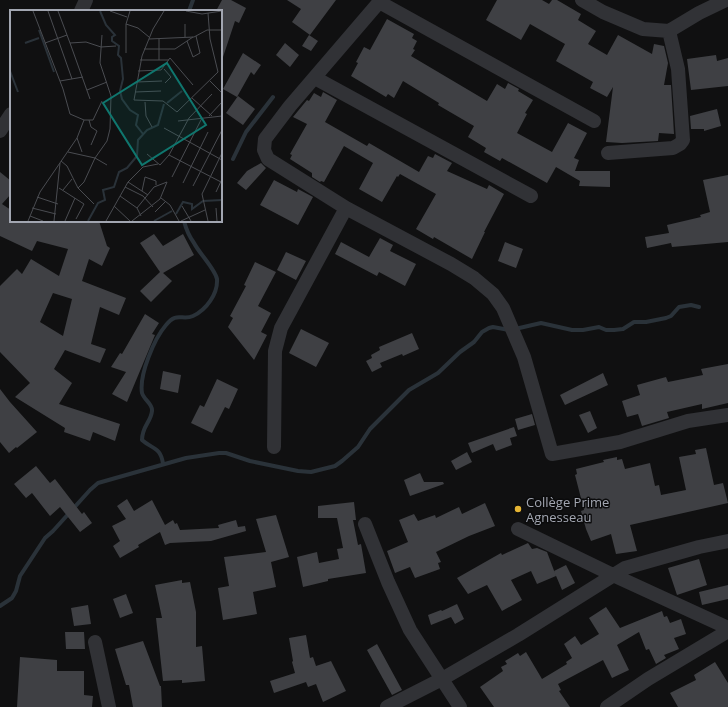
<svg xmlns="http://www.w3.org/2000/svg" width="728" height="707" font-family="'Open Sans',sans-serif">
	<rect width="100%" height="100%" fill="#101011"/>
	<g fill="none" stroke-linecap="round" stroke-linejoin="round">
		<path stroke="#2a3239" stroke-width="4" d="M189,11L193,0
			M233,159L246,132L273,97
			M515,329L541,323L572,330H583L599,327L606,330H614L623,329L634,322H646L666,318L671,316L679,307L691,305L699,307
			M163,464C161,447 152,449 142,440C142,426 151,422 152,411C153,404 144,400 142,393C139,375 154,339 166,325C177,311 182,321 193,316C206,310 218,294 217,279C215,269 199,253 194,243C189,236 186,229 184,221
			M0,606L12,598L16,591L20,576L45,538L53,531L90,490L98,483L186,458L219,453H226L250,461L298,471L311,472L335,466L342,461L358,447L370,429L409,390L438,373L460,352L474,342L482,332L489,328L493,327L509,330"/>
	</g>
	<path fill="#3f4044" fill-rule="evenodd" d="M222,0H231L246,8L239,23L235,21L223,57L221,56V11H216Z
		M287,0H336L310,35L292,22L301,9Z
		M497,0H542L549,4L552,0H557L581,14L578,20L596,31L588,44L607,55L618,35L652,54L654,44L664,46L668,63L664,85H671L674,134L659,133L658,141L622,143L606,142L613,87L607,97L590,88L593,82L556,61L565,44L530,24L521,40L486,20Z
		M387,19L414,34L412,38L417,41L413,49L415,50L411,56L487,101L497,84L505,89L508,83L519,89L518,91L533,100L525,113L527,114L517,133L552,152L568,123L587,133L574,158L579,160L575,171H610V187L579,186L580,181L556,167L547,183L502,158L500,161L484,152L486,148L468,137L474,126L438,105L439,103L403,81L394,98L388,94L386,97L351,76L358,63L356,62L364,47L370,50Z
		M309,35L318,41L311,51L302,46Z
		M285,43L299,55L290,67L276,55Z
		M243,53L261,65L254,75L251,72L237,97L223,89Z
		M716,55L717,61L728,58V86L691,90L687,59Z
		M323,92L337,100L325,122L367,146L369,143L419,172L428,156L433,158L435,154L452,163L447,171L487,189L489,185L504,194L484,232H485L472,259L434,237L433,239L416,229L436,194L400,174L398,177L397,176L382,202L359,189L373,163L344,146L324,182L321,181L320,182L312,177V173L290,159L292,155L290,154L307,124L293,117L307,100L309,101L314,93L321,97Z
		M238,96L255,109L243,125L226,113Z
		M717,109L721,126L704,131V129H691L690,116Z
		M261,163L266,168L246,190L237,183L247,171Z
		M0,172L11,181V194L2,204L11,210V221H99L107,246L110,248L102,266L89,259L82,281L126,298L119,315L100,307L91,344L106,349L100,363L65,350L54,369L72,383L59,404L120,424L115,441L93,432L90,441L64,432L65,428L15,397L30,383L0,352V286L17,269L22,274L31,259L59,276L68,249L37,241L32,251L0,236ZM53,293L72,299L63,336L40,322Z
		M728,175V242L672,247L671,243L647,248L645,237L669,233L667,225L701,217L700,215L710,212L703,180Z
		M274,180L297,192L298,189L313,197L298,225L260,205Z
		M154,234L163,246L183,234L194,255L163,273L172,281L151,302L140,291L160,272L140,243Z
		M380,238L393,245L390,251L416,264L405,286L379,272L377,276L335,254L341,242L369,257Z
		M505,242L523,249L516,268L498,261Z
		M286,252L306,261L296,280L277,270Z
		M255,262L276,272L258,306L271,313L261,332L267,335L254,360L228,327L233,318L230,316L246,286L244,285Z
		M145,314L159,323L152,334L155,335L127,402L112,394L126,372L111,367L120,353L122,354Z
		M301,329L329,343L316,367L289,353Z
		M412,333L419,349L403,356L402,354L380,363L382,367L372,372L366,361L372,358L371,355L380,350L379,347Z
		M728,364V403L702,409V404L667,412L669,418L642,426L638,414L627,417L622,401L640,395L637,385L666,377L668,382L703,375L701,369Z
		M163,371L181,375L178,393L160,389Z
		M603,373L608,385L565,405L560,395Z
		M217,379L238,389L229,409L225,407L212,433L191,423L200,405L204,407Z
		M0,389L10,402L37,432L17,448L16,447L9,453L0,442Z
		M590,411L597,428L588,433L579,415Z
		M532,414L535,425L518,430L515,419Z
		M514,427L517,436L510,438L512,445L496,451L493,444L472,453L468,443Z
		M706,448L714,485L723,483L728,503L630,525L637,551L616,554L611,534L591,541L586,529L581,511L584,510L575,475L577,474L576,469L604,462L603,460L617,457V460L622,459L625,469L650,463L655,486L659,485L661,495L686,490L679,457L696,454L695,450Z
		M467,452L472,462L456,470L451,461Z
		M36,466L50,483L55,479L82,514L84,512L92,523L80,532L60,507L50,516L32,493L26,498L14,484Z
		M420,473L424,482H443L444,484L410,496L404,480Z
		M127,499L134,511L152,500L165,525L173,520L175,524L177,523L180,530L219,528L218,525L236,520L238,527L245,526L246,531L211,541L170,543L165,545L160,532L138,545L139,547L120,558L113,546L120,541L112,526L126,519L117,506Z
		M354,502L356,520H353L358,545L361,544L366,573L328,579V581L303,587L297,557L317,552L319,563L339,559L337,549L343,548L337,518H318V506Z
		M485,503L495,526L469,536L436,552L441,562L438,563L440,569L415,578L410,567L395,573L387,551L408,542L399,520L414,514L418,521L435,515L436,518L459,507L462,514Z
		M276,515L289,557L271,562L276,587L253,592L257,614L223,620L218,588L229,586L224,557L266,552L256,519Z
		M528,543L532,549L537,548L547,552L556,576L537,584L531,571L511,580L522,600L502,611L487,585L468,594L457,578L501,553L502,555Z
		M699,559L707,585L677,595L668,568Z
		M566,565L575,583L562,590L554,571Z
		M182,580V583L190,582L196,612V647L202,646L205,681L182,683V680L163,681L156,618H162L155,585Z
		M728,585V599L702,605L699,592Z
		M126,594L133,613L120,618L113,599Z
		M457,604L464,619L455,624L451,617L431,625L428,615L441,610L442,611Z
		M88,605L91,624L74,626L71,608Z
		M606,607L620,628L662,611L664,617L667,616L670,623L681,619L686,634L674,638L679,649L664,655L666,658L656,664L649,649L646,650L639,632L617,645L629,670L612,678L603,660L558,684L561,690L559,691L570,707H494L480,687L503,671L501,667L507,664L505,661L518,653L520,656L526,652L542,679L567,664L566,662L572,658L564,644L575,636L581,645L599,634L589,618Z
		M65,632H84L85,649H66Z
		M306,635L310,658L313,657L316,666L331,661L346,691L323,702L316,684L308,687L306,682L274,693L270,681L295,673L292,662L293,661L289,638Z
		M143,641L160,686H161L162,707H133L129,685H126L115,649Z
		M377,644L402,690L392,695L367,650Z
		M20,657L57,660V671H84V695L93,696L92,707H17Z
		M715,662L728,683V707H678L670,693L696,680L694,675Z"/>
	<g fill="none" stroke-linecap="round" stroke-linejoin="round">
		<path stroke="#313236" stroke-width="14" d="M381,0L290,106L265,139L264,150L268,159L346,208L451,264L474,278L493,294L503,308L524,357L552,454L620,442L688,421L728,415
			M582,0L603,12L643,29L669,31L699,13L726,0
			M379,2L594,121
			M81,11L86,0
			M315,78L531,196
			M0,131L11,114
			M608,153L673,148L680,144L683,140L678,69L669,31
			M274,447L275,351L281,328L346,208
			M365,524L388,582L410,630L460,707
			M518,529L615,576L728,628
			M95,642L109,707
			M387,707L442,679L518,635L625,568L699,547L728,541
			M607,707L648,679L728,631"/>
	</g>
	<circle fill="#e5b434" stroke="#0b0b0c" stroke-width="1.5" cx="518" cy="509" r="4"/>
	<g text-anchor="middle" stroke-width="3" stroke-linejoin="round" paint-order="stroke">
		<g font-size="13" fill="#a2a6b1" stroke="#0b0b0c" text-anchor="start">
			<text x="526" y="507">Collège Prime<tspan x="526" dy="15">Agnesseau</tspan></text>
		</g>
	</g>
	<g transform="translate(10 10)">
		<rect width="212" height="212" fill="#101011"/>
		<path fill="none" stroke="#2a3239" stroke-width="2" d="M90,1L96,15L105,25L102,27V31L109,36L108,45L111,48L113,69L110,81L112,89L120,100L128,105L126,115L133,124M29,20L44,62M15,33L29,28M0,61L8,82M157,93L172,81M166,204L173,192L182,194V199L193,191L212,190M78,211L88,193L95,190L93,180L104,177L109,162L117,158L127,146L128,130L137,120L148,115L154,94M144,211L162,201"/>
		<path fill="none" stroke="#4a4c51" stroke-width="1" d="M38,1L62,69M48,1L60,33L76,32L91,37L106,36M100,1L117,7M154,1L143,19L132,46L124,90L153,91L167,102L208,62L200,29L198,3M176,1L192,4L212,1M116,14L128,18L139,27M175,14V27M183,27L177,31L183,47L190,43L186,26M139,29L184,27L197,20H212M149,29V50M35,33L57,25M60,33L80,89M134,39H165L177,31M116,43V14L120,1M130,50H159M154,59L161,67L155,73M128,61L151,60L160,48L183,75M50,71L73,67M200,71L212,83M127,72L152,71M77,80L97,72M125,82L151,81M182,88L202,106M135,92L136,106L142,117M199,106L212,92M74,110H83L92,91M79,110L81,117L87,121L81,135M168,111L212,106M154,118L212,150M67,128L72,142M58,142L85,148L97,155M137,144L150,155L159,145L179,108L202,84M159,145L211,172M51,151L57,156L68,178L84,194M162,167L192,108M118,172L138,185M173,173L198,122M183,176L212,120M115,177L133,186L143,197M49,178L74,194L66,209M68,178L74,172L85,148L97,131L100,119L101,86L90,53L92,25M53,180L62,169M132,181L135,167L146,171V175M206,182L212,169M110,186L127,198L131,206M27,187L48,194M151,188L160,195L169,211M104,196L120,211M172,196L181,211M22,198L46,204M206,198L207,211M145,202L156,191M20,206L33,211M18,211L30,182L67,128L74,110L60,104L53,79L23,1M44,211L50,153M55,211L65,188M96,211L118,172L133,157L148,154M122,211L150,189L157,172L144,177L127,198M171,211L195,200M198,211L192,184L212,143"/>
		<path fill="#0f766e" fill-opacity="0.15" stroke="#0f766e" stroke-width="2" d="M157,53L196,115L132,155L93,93Z"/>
		<rect width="212" height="212" fill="none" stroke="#a2a6b1" stroke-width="2"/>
	</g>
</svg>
